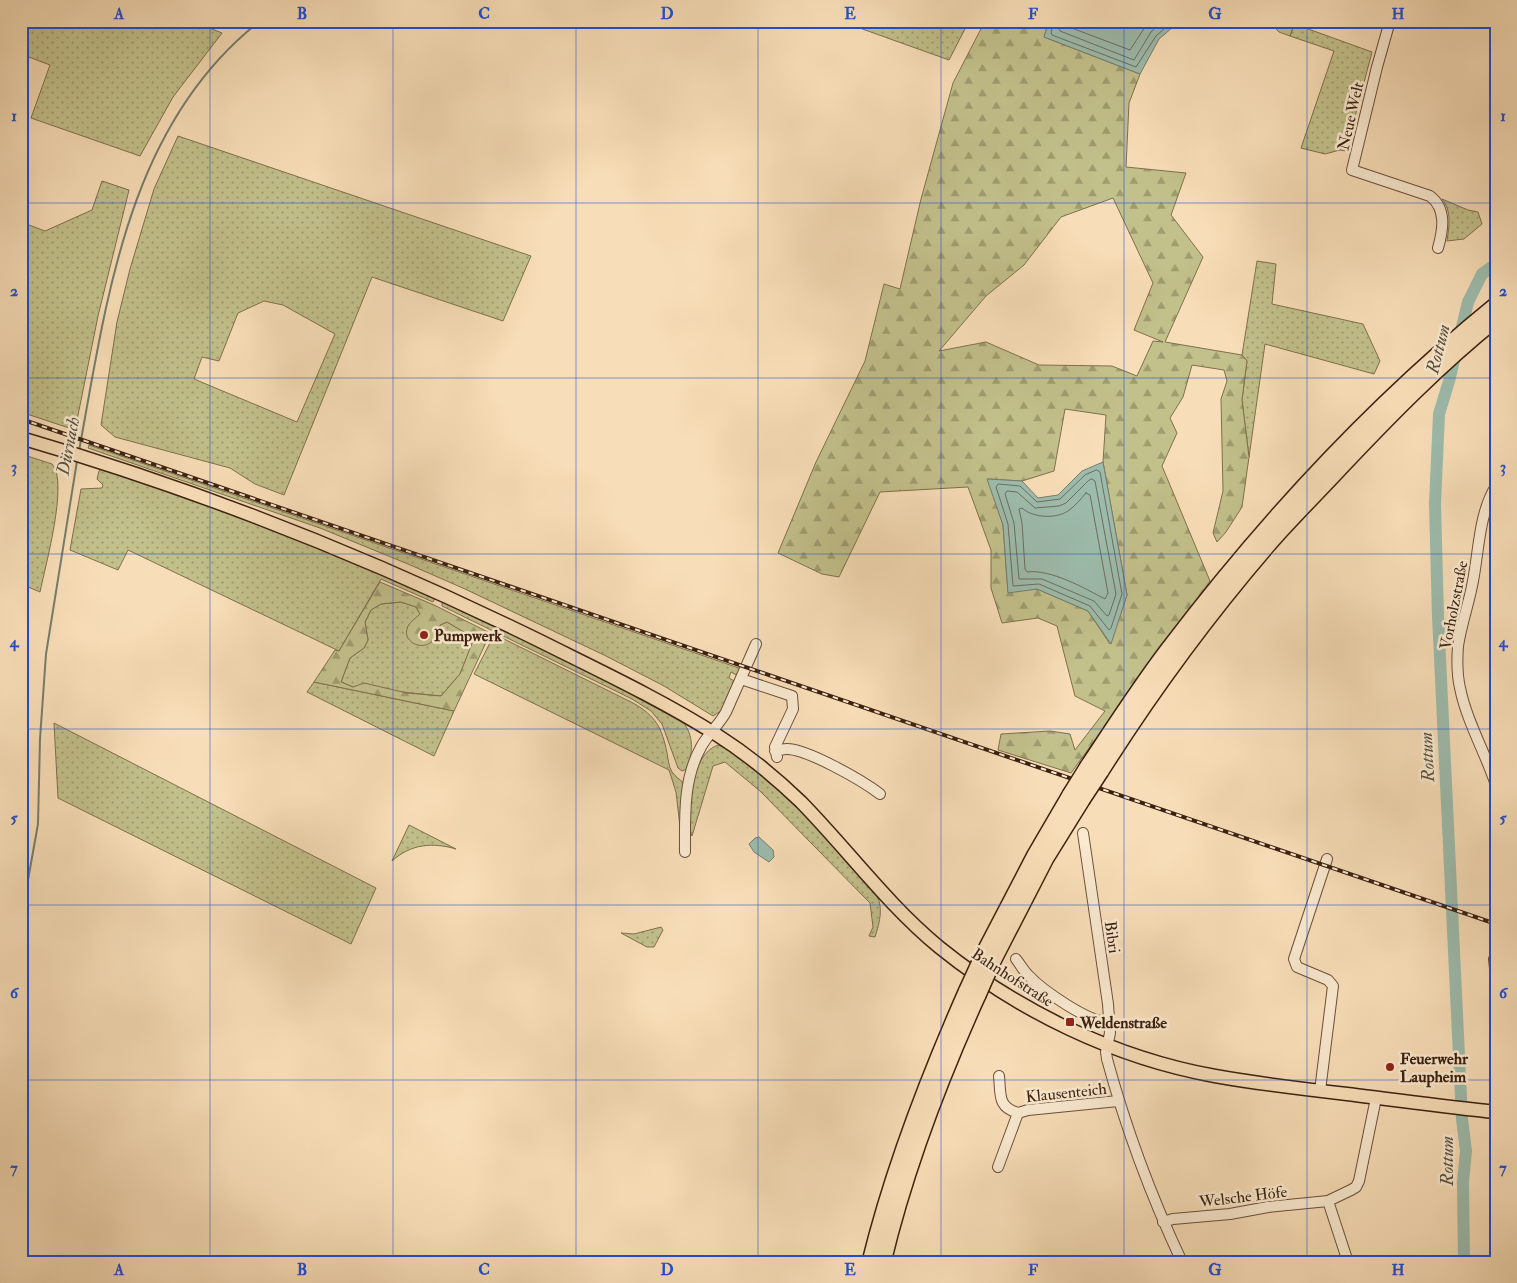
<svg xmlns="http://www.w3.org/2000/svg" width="1517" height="1283" font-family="'IM FELL Double Pica',serif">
	<defs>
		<pattern id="grass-dots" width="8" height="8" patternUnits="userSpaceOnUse" patternTransform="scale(1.25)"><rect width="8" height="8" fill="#c2c08b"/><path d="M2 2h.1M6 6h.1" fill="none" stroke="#9f9c70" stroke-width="1.8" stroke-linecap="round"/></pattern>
		<pattern id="forest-firs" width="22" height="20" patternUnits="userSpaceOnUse" patternTransform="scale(1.25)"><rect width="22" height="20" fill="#c2c08b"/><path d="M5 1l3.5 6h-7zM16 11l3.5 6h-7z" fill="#9f9c70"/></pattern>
	</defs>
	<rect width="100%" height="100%" fill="#f8deb8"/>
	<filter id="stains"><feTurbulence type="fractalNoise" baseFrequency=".004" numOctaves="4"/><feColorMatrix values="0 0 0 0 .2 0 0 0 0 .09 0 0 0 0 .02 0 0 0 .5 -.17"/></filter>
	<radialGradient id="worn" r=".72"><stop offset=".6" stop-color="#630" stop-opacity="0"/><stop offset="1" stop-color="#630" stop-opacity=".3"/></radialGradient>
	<path fill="url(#grass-dots)" stroke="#7f704d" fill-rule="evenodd" d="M21,21H192L222,33L173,97L140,156L31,118L50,65L21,54Z
		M840,21H969L949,60Z
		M1295,22L1300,26L1372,52L1346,151L1340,150L1325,154L1301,148L1334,51L1290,36Z
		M178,136L531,256L503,321L372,277L284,495L255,484L230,468L115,437L101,425L117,322L130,269L154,189ZM264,301L283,305L335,334L297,422L194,379L202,357L219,361L238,313Z
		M102,181L129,190L98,316L75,430L21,412V222L45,231L92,210Z
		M1442,199L1468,210L1478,212L1482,224L1464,239L1447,241C1449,227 1452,211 1442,199Z
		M1257,261L1276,264L1272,304L1363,324L1380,361L1374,374L1265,344L1249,457L1242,400L1247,361L1242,355Z
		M89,445L739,668L741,670L738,676L731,672L729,678L736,682L721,711L713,716L664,686L606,656L465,589L408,564L320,528L88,448Z
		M21,454L52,464C69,481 45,567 40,592L21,584Z
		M101,469L186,497L351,560L435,598L433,602L381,579L339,651L128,550L118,570L70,550L81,489L102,488L103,485L97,479L99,471Z
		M445,600L515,633L683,722C694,736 693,752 687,769L682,771L678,768L662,724L651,711L632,699L442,606V603Z
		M401,602L416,607L420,614L408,626L438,633L440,625L447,622L475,638L460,674L441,696L353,687L341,682L350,658L364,648L368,640L365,622L371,610L381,604Z
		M496,635L633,703C656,716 662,728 667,753C668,759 669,767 672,772C675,776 680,780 684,783L682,844L676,792L669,770L474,674L493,637Z
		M314,682L454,711L434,756L307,692Z
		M54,723L376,888L351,944L58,798Z
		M718,745C734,751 749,764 762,776C803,810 839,851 875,892C884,907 880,921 875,937L869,936L873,927L870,903L760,791L725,762L713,766L692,836C683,813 691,754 718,745Z
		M409,825L456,849C432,842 411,844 392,861Z
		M661,927L663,930L654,947H647L621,933L634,934Z"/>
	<path fill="url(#forest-firs)" stroke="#7f704d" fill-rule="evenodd" d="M985,21H1049L1044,37L1140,74L1129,103L1126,167L1186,173L1171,215L1203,257L1165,342L1242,355L1247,361L1242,400L1249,457L1242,507L1226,532L1217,542L1213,533L1223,491L1221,399L1227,381L1224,370L1192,365L1183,397L1170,418L1177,433L1162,466L1210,581L1071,773L998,750L1001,734L1050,731L1070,734L1075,750L1105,711L1075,696L1057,626L1038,618L1002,623L991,588V550L968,487L880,492L839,577L822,574L778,553L816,462L865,361L884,284L900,289L921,199L953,83ZM1113,198L1153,283L1134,330L1163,342L1153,341L1137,376L1112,366L1039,365L986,342L939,351L986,296L1024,265L1061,217ZM1065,409L1106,415L1103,462L1127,595L1110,644L1088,611L1037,589L1008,592L1003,525L988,479L1022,481L1054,471Z
		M1269,21H1295L1290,36L1279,32Z
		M380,582L434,605L488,632L489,636L454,711L314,682L335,650L339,651ZM401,602L416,607L420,614C416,618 408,623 407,629C402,645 434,658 440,625L447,622L474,638L460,674L441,696L407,693L364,683L353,687L341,682L350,658L364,648L368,640L365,622L371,610L381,604Z"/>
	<path fill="#9dbcad" stroke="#767e6e" d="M1049,21H1180L1159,39L1140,74L1044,37Z
		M1103,462L1127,595L1111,644L1088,611L1037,589L1008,593L1003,525L987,479L1022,481L1038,498L1058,495L1082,471Z
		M759,837L773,850L774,857L769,862L754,852L749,844L755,838Z"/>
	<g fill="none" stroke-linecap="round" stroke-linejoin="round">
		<path stroke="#6c6e5e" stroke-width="1" d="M1054,21L1051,32L1052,35L1136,67L1156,36L1173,21
			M1060,21L1059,29L1060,31L1134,60L1151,32L1163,21
			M1067,21L1069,27L1130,50L1145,27L1152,21
			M1097,470L1100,472L1122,594L1111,628L1109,630L1090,606L1039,584L1013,586L1008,524L996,487L998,484L1020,486L1037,502L1060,499L1085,475Z
			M1092,479L1095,481L1116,594L1109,615L1107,616L1094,601L1042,579H1019L1014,523L1005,494L1007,491L1017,492L1035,508L1059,506L1066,503L1088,481Z
			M1086,493L1090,495L1108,593L1105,599C1084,588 1051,569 1027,572L1025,569L1022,523L1019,509L1022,508C1033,518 1056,519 1068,511C1075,506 1081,499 1086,493Z"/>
		<path stroke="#767e6e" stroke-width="2" d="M79,451C107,298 128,124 260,21
			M21,919L38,824L40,739L46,654L77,461"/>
		<path stroke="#9dbcad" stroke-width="12" d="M1464,1262L1463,1182L1466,1151L1462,1119L1438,616L1435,504L1439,414L1449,381L1468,302L1482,274L1496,264"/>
		<g stroke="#6b5039" stroke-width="12">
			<path id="minor" d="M1390,21L1377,67L1352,170L1430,196C1447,209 1443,230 1438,248
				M1496,486C1478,515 1479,554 1472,586C1468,606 1461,626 1458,646C1457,659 1457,675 1460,688C1467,722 1485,752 1496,785
				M741,679L792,696L793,709L775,747L777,757
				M775,751C778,751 783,749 786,749C806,748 863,781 880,794
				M1083,833L1108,1004L1110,1033L1106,1052L1107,1059C1126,1129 1151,1196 1182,1262
				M685,852C685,816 683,779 701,747C708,734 719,725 726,712L756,644
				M1016,959C1020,964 1023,970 1028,975C1041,989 1091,1025 1109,1021
				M1494,959L1496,979
				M999,1076C1001,1094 997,1107 1018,1113
				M1320,1091L1333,986L1328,980L1297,967L1294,959L1327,859
				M998,1167L1018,1113L1028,1110L1118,1101
				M1328,1201L1348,1262
				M1163,1222L1173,1219L1230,1214L1268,1207L1328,1201L1351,1190L1356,1187L1359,1181L1376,1098"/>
		</g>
		<g stroke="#3c210f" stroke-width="15">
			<path id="major" d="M21,438C200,490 373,559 540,641C600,671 660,699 717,735C747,754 775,777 801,802C848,850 887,904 939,947C1018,1011 1115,1058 1215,1076C1259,1084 1303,1089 1347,1094C1397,1100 1446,1107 1496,1112"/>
		</g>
		<g stroke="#3c210f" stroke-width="18">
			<path id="highway" d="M1088,766C1114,727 1139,688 1167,651C1263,524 1373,405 1496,305
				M1101,771C1151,692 1206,617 1267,546C1290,519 1316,494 1340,468C1389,416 1440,364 1496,319
				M983,955L1035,855L1070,795
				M993,961L1046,858L1082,800
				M870,1262C893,1168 928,1078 967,990
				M883,1262C905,1170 939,1081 978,995"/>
		</g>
		<use href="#minor" stroke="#faead1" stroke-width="10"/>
		<use href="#major" stroke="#f8deb8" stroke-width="12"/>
		<use href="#highway" stroke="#f8deb8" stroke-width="15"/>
		<g stroke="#3c210f" stroke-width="4">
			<path id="rail" d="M21,419L1496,924"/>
		</g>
		<use href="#rail" stroke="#faead1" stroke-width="2" stroke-dasharray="5.5" stroke-linecap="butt"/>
		<g stroke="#3c210f" stroke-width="18" stroke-linecap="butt">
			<path id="highway-bridge" d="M1070,795L1088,766
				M1082,800L1101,771
				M967,990L983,955
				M978,995L993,961"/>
		</g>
		<use href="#highway-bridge" stroke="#f8deb8" stroke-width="15"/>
	</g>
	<path fill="none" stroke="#1d4ed8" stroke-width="1" stroke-opacity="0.55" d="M210,21V1262M393,21V1262M576,21V1262M758,21V1262M941,21V1262M1124,21V1262M1307,21V1262M21,203H1496M21,378H1496M21,554H1496M21,729H1496M21,905H1496M21,1080H1496"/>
	<g fill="#8f2418" stroke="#faead1" stroke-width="2">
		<circle cx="424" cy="635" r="5"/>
		<rect x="1065" y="1017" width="10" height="10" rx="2.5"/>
		<circle cx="1390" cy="1067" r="5"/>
	</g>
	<g text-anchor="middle" stroke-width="5" stroke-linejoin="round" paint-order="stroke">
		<g font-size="16" fill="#3c210f" stroke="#faead1">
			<text transform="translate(1350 116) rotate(-77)" y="6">Neue Welt</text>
			<text transform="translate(1453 605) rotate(-79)" y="6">Vorholzstraße</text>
			<text transform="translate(1113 937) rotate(82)" y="6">Bibri</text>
			<text transform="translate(1013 977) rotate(33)" y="6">Bahnhofstraße</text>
			<text transform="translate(1066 1092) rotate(-6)" y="6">Klausenteich</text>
			<text transform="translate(1243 1196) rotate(-7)" y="6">Welsche Höfe</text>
		</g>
		<g font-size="16" font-weight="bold" fill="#3c210f" stroke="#faead1" text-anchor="start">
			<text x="434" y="641">Pumpwerk</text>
			<text x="1080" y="1028">Weldenstraße</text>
			<text x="1400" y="1064">Feuerwehr<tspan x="1400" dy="18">Laupheim</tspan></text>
		</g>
		<g font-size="18" font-style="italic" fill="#59503e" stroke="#faead1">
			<text transform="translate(1438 349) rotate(-76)" y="6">Rottum</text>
			<text transform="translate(68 446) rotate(-79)" y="6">Dürnach</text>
			<text transform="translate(1427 757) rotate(-93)" y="6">Rottum</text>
			<text transform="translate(1447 1161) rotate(-90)" y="6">Rottum</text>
		</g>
	</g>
	<rect width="1517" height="1283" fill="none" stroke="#f8deb8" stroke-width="55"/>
	<rect x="28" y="28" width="1462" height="1228" fill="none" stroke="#1d4ed8" stroke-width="2"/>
	<g font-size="16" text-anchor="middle" font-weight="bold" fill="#1d4ed8">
		<text x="119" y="19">A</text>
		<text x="302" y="19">B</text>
		<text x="484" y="19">C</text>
		<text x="667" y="19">D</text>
		<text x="850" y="19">E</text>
		<text x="1033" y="19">F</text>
		<text x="1215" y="19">G</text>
		<text x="1398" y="19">H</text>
		<text x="14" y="121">1</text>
		<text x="1503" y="121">1</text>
		<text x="14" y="296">2</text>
		<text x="1503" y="296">2</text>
		<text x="14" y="472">3</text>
		<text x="1503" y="472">3</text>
		<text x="14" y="647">4</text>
		<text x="1503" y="647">4</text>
		<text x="14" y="823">5</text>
		<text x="1503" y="823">5</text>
		<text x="14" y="998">6</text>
		<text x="1503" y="998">6</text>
		<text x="14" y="1173">7</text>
		<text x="1503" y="1173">7</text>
		<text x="119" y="1275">A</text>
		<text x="302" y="1275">B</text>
		<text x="484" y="1275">C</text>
		<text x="667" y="1275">D</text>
		<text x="850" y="1275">E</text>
		<text x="1033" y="1275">F</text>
		<text x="1215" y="1275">G</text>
		<text x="1398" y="1275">H</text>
	</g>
	<rect width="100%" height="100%" filter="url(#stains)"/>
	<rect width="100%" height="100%" fill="url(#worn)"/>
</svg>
